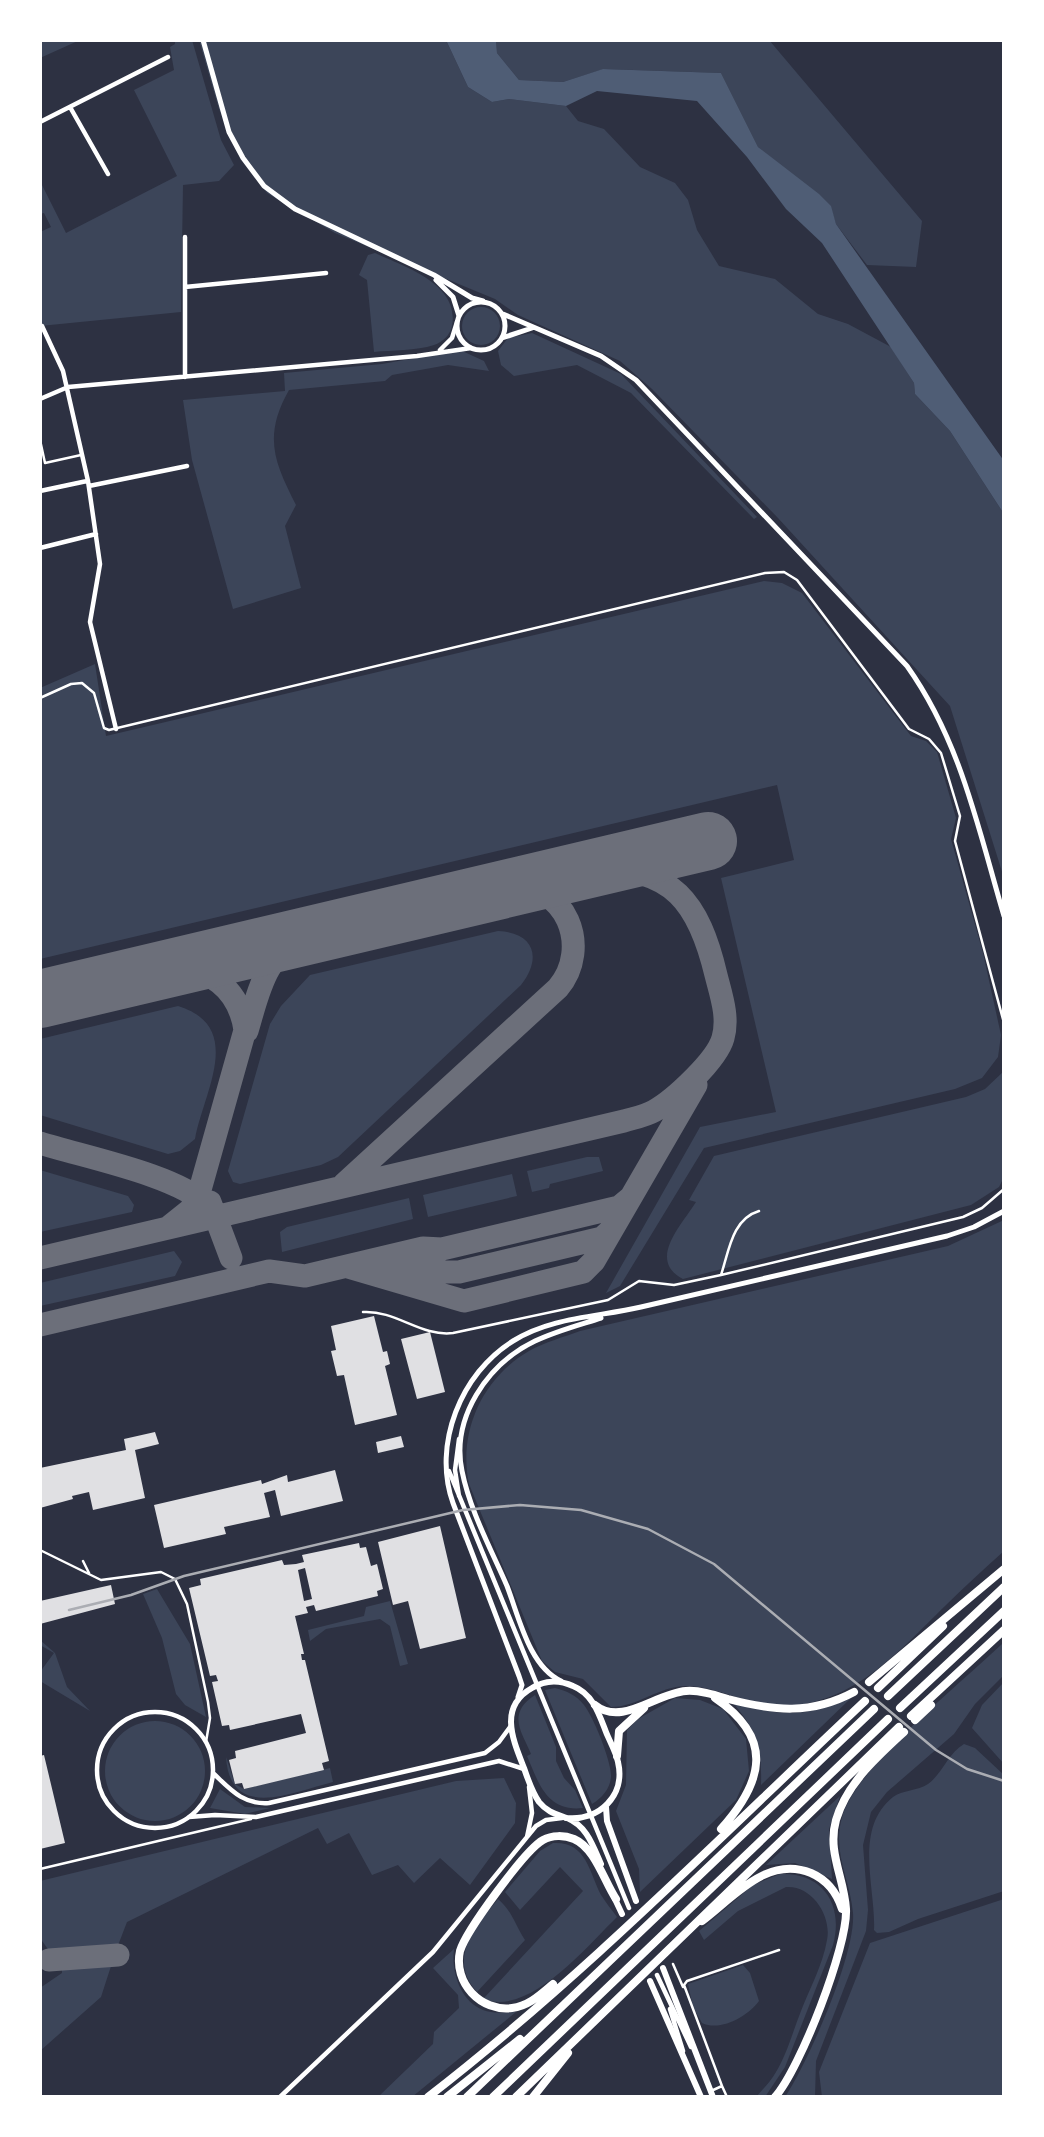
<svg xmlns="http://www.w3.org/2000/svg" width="1044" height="2137" font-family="'IBM Plex Sans',sans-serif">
	<rect width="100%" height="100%" fill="#2d3142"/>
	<path fill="#3c4559" d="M40,40H80L40,58Z
		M175,40H192L221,140L234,165L219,181L183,185L181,312L40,326V232L51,227L44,213L40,214V181L66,233L177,176L134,90L174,70L170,47L175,44Z
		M199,40H446L468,87L492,102L509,99L566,106L578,121L604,129L640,167L675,183L688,200L697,230L719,266L775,279L818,314L848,324L891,347L914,383L915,394L950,431L1004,514V878L950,706L778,518L652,389L620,361L518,315L495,299L335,233L267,193L240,157L219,109Z
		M496,40H769L922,221L916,267L867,265L836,224L830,206L758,147L721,73L604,69L563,82L519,80L497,53Z
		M375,253C405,267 460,284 452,326C450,335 443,342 434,345C416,351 392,350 374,352L367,280L359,275L368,255Z
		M462 326a19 19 0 1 1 38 0a19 19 0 1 1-38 0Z
		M532,333L621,374L757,517L754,519L631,393L577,365L514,376L501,365L498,351L508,338Z
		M460,350L484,361L489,371L448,365L392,375L385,381L289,390C263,436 274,462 296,505L285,526L301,588L233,609L192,460L183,400L285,391L284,373L382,364Z
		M764,581L782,583L802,593L911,736L926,741L937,752L956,818L951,839L983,953L1001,1035L998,1057L982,1078L955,1089L704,1148L620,1286L606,1293L700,1127L776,1112L721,878L794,860L777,785L40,959V688L95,664L106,736Z
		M498,931C535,933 542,958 521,985L338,1157L321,1165L240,1184L233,1182L228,1171L270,1024L281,1006L310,975Z
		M178,1006C246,1027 203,1093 195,1139L180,1151L168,1154L40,1115V1039Z
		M1004,1071V1177L999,1187L971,1205L683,1279C647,1260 681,1226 696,1202L689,1200L714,1156L966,1097L985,1089Z
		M587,1157H599L603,1171L550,1184L549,1188L532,1192L527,1171Z
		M40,1170L128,1196L134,1205L132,1212L40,1232Z
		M512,1174L517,1196L428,1217L423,1195Z
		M409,1198L413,1219L282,1252L280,1232L287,1227Z
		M1004,1220V1551C984,1569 964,1587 945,1606C898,1652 853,1705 782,1706C749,1706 720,1687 688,1686C660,1685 638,1707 611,1707L583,1679L555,1672L542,1661L469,1484C458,1432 482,1378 529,1351C545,1342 564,1337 580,1331L948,1246Z
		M174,1251L182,1262L175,1276L40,1306V1283Z
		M157,1589L190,1644L206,1717L185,1705L176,1694L162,1638L143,1594Z
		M390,1601L408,1664L400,1666L390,1626L380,1619L326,1629L310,1641L308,1630L364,1616L366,1607Z
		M40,1640L55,1653L67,1687L90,1711L40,1681V1672L54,1653L40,1645Z
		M1002,1644L1004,1675L975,1704L954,1734L887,1792L871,1812L863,1845L868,1910L866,1931L816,2061L815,2097H785C808,2062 856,1954 853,1913C850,1878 831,1851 843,1814C860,1764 961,1683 1002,1644Z
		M1004,1682V1764L972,1728L982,1705Z
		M555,1688C567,1691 576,1695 584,1705C593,1716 612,1762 611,1777C610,1789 602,1798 592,1804L545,1690Z
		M535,1695L556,1747V1761L564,1778L575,1790L583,1808C547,1812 539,1784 527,1756L531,1754C522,1732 506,1714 535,1695Z
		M675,1698L700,1700L723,1709L746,1739L749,1771L736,1800L640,1892L639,1869L616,1811L626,1785L627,1730L638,1719Z
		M851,1698L761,1785C762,1748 758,1733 734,1704C787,1716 800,1718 851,1698Z
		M105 1771a50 50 0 1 1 100 0a50 50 0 1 1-100 0Z
		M964,1744L975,1748L1004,1775V1891L918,1919L889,1932L877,1933L874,1930C876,1888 853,1829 893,1797C902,1790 918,1791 928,1784C943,1773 948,1753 964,1744Z
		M226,1757L235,1784L244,1789L330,1768L333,1782C293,1792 230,1822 226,1757Z
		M504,1778L516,1803L515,1823L470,1885L440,1858L414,1883L398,1865L372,1875L349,1833L327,1844L318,1828L127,1922L117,1948L50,1952L40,1938V1881L456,1781Z
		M220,1789L245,1807L270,1808L245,1814L210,1808Z
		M840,1796L829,1829L832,1879L795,1863L766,1865Z
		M553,1843C586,1841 589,1871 601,1895C606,1903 612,1910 617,1917C587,1946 532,2014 486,2000L484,1998L583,1891L560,1867L520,1910L505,1892L540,1851Z
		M780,1874C823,1872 844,1905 833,1945L785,2067L765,2097H756C763,2089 771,2081 776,2072C787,2054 793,2031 801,2011C810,1988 823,1964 827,1940C832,1916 812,1885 786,1887L738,1911L704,1940L699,1931L753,1885Z
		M498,1899C513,1912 515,1925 525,1940L477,1992C447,1959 475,1927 498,1899Z
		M1004,1899V2097H822L819,2072L870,1943Z
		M454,1949C451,1971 460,2001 483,2010C493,2014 506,2012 516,2012L412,2097H378L433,2044L434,2032L459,2008L458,1995L433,1968Z
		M112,1963L101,1997L40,2051V1988L62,1973V1967Z
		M743,1965L750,1973L759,2001C748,2016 721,2032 702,2023L693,2007L688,1984Z"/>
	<path fill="#4f5d75" d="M446,40H496L497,53L519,80L563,82L603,69L721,73L758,147L819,194L831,206L836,224L1004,461V514L950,431L915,394L914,383L822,243L786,209L747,157L697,101L597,91L566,106L509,99L492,102L468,87Z"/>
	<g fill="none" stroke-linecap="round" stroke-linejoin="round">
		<path stroke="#6c6f7a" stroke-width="23" d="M167,969C209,965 239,989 245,1030L198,1197L190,1210L170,1226
			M247,1031C259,991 265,952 308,936
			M40,1143C84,1157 177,1175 207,1205
			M344,1184L558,988C592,948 566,881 510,888
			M210,1202L231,1258
			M391,1257L445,1272H459L602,1238L613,1228
			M40,1258L624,1121C634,1118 645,1116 654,1111C674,1100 717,1060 723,1038C729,1017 721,995 716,975C699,903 673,867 594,868
			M348,1267L464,1301L583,1272L594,1261L696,1085
			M40,1325L269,1271L305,1276L423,1248L442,1249L619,1207L631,1197
			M49,1960L118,1955"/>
		<path stroke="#6c6f7a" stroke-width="58" d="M40,999L708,841"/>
	</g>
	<path fill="#e0e0e3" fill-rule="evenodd" d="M374,1316L383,1352L387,1351L390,1364L385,1366L397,1415L355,1425L344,1375L337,1376L331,1351L336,1350L331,1326Z
		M430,1332L445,1392L417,1399L401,1339Z
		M155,1432L159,1444L135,1450L145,1498L93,1510L89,1492L72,1496L73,1499L40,1508V1468L126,1450L124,1439Z
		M401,1436L404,1447L378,1453L376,1442Z
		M335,1470L343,1501L281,1516L275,1490L264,1493L270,1517L224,1527L226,1534L164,1548L154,1505L261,1480L262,1484L287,1475L288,1482Z
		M440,1526L466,1638L420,1649L408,1601L393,1605L378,1542Z
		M359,1543L360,1548L366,1547L371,1566L377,1564L383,1589L377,1591L378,1596L316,1611L314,1605L306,1607L308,1613L295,1616L304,1654H301L302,1660H305L329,1761L322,1763L324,1770L244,1789L242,1783L235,1784L229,1760L236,1758L235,1751L306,1733L301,1714L230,1730L229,1725L222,1726L212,1682L218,1681L216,1675L210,1676L189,1588L201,1585L200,1579L282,1560L284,1565L296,1564L304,1562L302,1555ZM305,1568L312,1599L304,1601L298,1570Z
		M111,1585L115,1604L40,1624V1601Z
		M44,1755L65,1843L40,1849V1756Z"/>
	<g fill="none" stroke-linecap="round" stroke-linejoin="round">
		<path stroke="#fff" stroke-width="2.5" d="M40,440L45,463L81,455
			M40,698L71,684L82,683L94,693L104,728L109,730L765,573L784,572L797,580L909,729L929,739L941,753L960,816L955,841L1004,1023
			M759,1211C732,1219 729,1251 721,1275L963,1217L982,1208L1004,1189
			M363,1312C396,1310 421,1337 453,1333L608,1300L639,1281L674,1285L721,1275
			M40,1550L101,1580L161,1572L175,1579L187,1604L208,1702L210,1718L206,1742
			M83,1561L89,1573
			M40,1869L251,1819
			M673,1964L683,1987
			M722,2086L684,1985L687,1981L779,1950
			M711,2091L722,2086L727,2097"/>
		<path stroke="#fff" stroke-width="4.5" d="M70,107L108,174
			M40,122L168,57
			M185,287L326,273
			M42,326L63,371L88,481L100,564L90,622L116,729
			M440,350L452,338L457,322
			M185,377V237
			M40,399L68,387L417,356L471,348
			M89,486L187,466
			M40,491L87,481
			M40,548L96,534
			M459,1439L455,1470L459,1496
			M449,1471L629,1908
			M97 1770a58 58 0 1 1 116 0a58 58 0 1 1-116 0Z
			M213,1773C230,1789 243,1805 269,1803L485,1753L499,1742L510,1727
			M189,1817L215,1815L256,1817L499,1761L524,1769
			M527,1837L532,1813L529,1787
			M657,1975L691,2047
			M670,2009L683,2051
			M280,2097L433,1952L536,1826L546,1820L562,1818"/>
		<path stroke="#fff" stroke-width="5" d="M203,40L229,132L243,158L264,186L295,209L434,275L472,298L483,301
			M436,280L453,297L459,316
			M457 326a24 24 0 1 1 48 0a24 24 0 1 1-48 0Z
			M503,314L601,356L636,380L907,666C961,742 978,828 1004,916
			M502,338L532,328
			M561,1681C529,1666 519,1617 507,1586C491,1549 470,1511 462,1471C451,1418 487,1364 535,1341C556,1331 579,1325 601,1318
			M518,1697L522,1685L519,1676L453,1503C432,1445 461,1373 513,1341C551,1317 598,1317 641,1307C743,1284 845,1260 947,1236L974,1227L1004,1211"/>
		<path stroke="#fff" stroke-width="6" d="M606,1807L607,1821L636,1901
			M566,1818C599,1821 626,1796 618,1762C616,1752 610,1742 606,1732C599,1714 593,1694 573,1686C560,1680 545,1680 532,1688C498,1707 513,1740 524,1768C528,1780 532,1792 539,1802C547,1812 556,1814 567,1818C587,1826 593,1846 601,1864
			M614,1897L622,1914
			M663,1968L713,2097
			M650,1981L701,2097"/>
		<path stroke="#fff" stroke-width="8" d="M869,1682L1004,1569
			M878,1688L943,1626
			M888,1696L1004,1587
			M715,1698C774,1738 764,1781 721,1829
			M595,1705C622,1727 656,1693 686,1691C700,1690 715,1695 728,1699C774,1711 811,1715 854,1692
			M900,1708L1004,1611
			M911,1716L1004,1630
			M915,1720L931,1705
			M617,1756L619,1731L644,1708
			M702,1921C733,1898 767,1855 811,1873C827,1880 837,1893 842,1909
			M553,1984C541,1994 529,2006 512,2008C481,2012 453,1983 460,1951C466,1931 525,1850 543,1840C552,1835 564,1835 574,1839C595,1848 604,1881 616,1899
			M428,2097C583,1977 722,1835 865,1701
			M447,2097L520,2039
			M467,2097L874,1709
			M493,2097L888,1719
			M516,2097L899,1727
			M533,2097L568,2053
			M775,2097C800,2069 848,1946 846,1909C844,1877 827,1852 836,1820C847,1783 877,1757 904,1732"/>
		<path stroke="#abadb3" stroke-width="2.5" d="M69,1610L131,1595L184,1576L463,1510L520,1505L581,1510L648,1529L714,1564L936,1750L967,1769L1004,1781"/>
	</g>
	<rect width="1044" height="2137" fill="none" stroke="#ffffff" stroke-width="84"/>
</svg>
